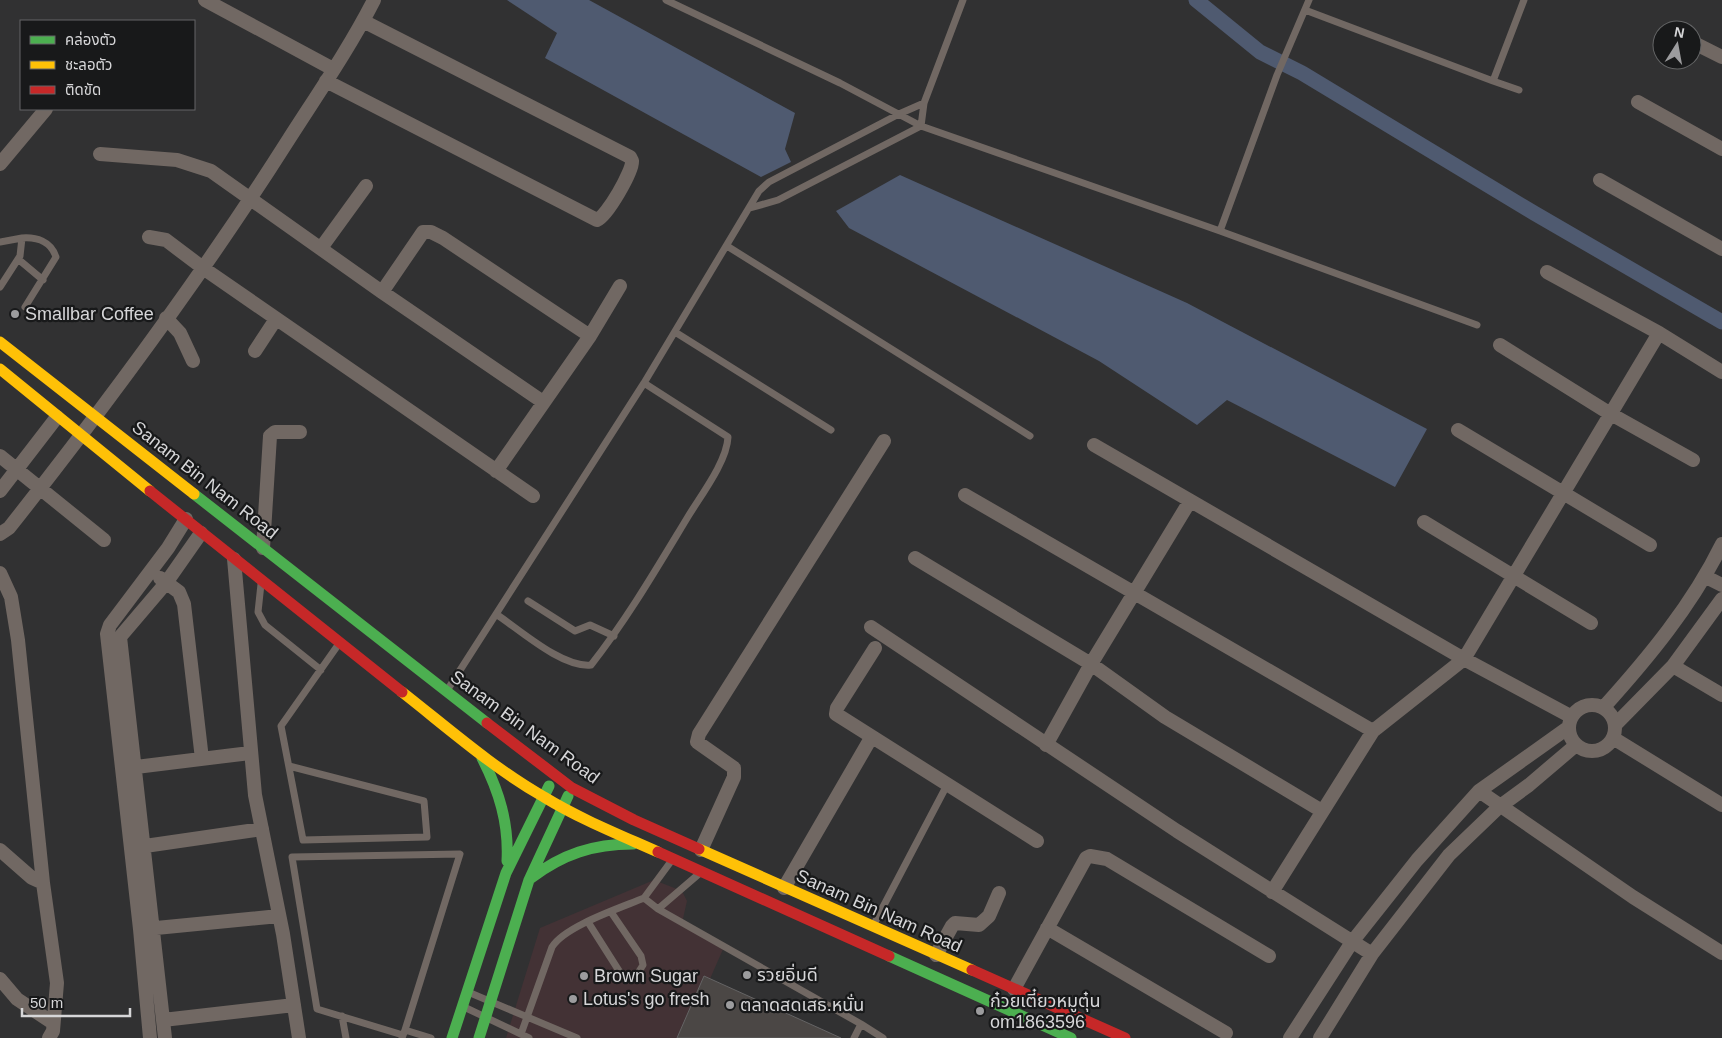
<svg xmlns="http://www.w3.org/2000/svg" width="1722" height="1038" font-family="Helvetica,'Noto Sans Thai',sans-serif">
	<rect width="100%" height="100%" fill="#313132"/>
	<path fill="#433235" d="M654,880L682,891L687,901L682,923L724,947L684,1038H506L540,928Z"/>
	<path fill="#4f5a70" d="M507,0H589L795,113L785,149L791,162L761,177L545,58L557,33Z
		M900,175L1187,303L1427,429L1395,487L1227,400L1197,425L1099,361L849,228L836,211Z"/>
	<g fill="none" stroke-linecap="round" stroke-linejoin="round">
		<path stroke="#4f5a70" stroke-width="15" d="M1196,0L1260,52L1302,73L1534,213L1722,322"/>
	</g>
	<path fill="#4b4745" stroke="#656465" d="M704,976L841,1038H677Z"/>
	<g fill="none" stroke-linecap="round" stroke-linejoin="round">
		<path stroke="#716863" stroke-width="7" d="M666,0L840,83L921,126L1220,231L1477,325
			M1305,10L1493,81L1524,0
			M1493,81L1519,90
			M921,126L924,103L963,0
			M750,208L778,200L921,126
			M1220,231L1277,75L1309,0
			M22,238C36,237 51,241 56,257L25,307
			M0,242L22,238L20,256L0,287
			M727,246L1030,436
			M18,259L43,280
			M675,332L831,430
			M261,584L258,612L265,625L321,670
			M528,601L575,631L590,625L614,636
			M496,614C520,630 562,668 591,665C628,618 658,566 689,515C702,494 727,461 728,437L644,383
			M448,689L644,383L759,191L769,182L899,114L924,103
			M289,766L424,801L427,837L303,840L281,726L338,645
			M644,898L672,860
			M658,909L700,873
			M588,922L621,974L629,977L638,973L643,965L641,956L611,912
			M874,924L947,785
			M468,992L577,1038
			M464,1007L529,1038
			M342,1016L346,1038
			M861,1024L883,1038
			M405,1030L431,1038
			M521,1034L552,947C565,926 620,908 644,898L658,909L861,1024L854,1038
			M402,1038L405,1030L460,854L292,857L317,1009L403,1035"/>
		<path stroke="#716863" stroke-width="14" d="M205,0L333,69
			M1692,42L1722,57
			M326,81L597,220C607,216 633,171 632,161L630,157L363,21
			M1638,102L1722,149
			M100,154L177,160L211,171L382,292L543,402
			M0,164L46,109
			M1600,180L1722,249
			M149,237L166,240L203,268L533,496
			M321,248L366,186
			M1547,272L1659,333L1722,372
			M382,292L423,232H431L443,238L590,336
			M166,318L180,333L193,361
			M1500,345L1609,413L1693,460
			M255,351L276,319
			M1458,430L1650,545
			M1094,445L1464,659L1572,717
			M0,456L104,540
			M496,471L590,336L620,286
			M0,491L57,417
			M965,495L1373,731
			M1424,522L1591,623
			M0,534L9,528C107,404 202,276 287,142C317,95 349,49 374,0
			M263,548L270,436L275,432H300
			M915,558L1091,664L1165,717L1322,811
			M234,559L255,795L283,934L299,1038
			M0,573L11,597L18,640L43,883L57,983L53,1031L49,1038
			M1706,577L1722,585
			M160,578L179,592L184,604L202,759
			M871,627L1177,831L1372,954
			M875,648L837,708L836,714L1037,841
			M1673,666L1722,695
			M1569 728a23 23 0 1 1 46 0a23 23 0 1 1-46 0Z
			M1603,708C1649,657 1692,605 1722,544
			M1616,724L1673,666L1722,599
			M1613,738L1722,805
			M1046,745L1091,664L1190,501
			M136,767L250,753
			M1479,791L1633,897L1722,953
			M145,846L262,829
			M0,850L32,878L43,883
			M701,850L734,777V768L697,742L699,734L884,441
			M784,888L871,738
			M1272,892L1373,731L1464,659L1659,333
			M1047,928L1226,1033
			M146,929L279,916
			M936,955L952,926L955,923L979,925L989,916L999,893
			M0,979L17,999L53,1023
			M1014,989L1086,858L1090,856L1107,859L1269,956
			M163,1020L294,1005
			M150,1038L140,929L107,634L110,625L168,548L186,519
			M165,1038L120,637L166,583L201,533
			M1290,1038L1352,942L1417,860L1479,791L1569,727
			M1320,1038L1372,954L1449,855L1499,807L1529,785L1576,745"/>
		<path stroke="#4caf50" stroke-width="11" d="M194,494L487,723
			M482,758C499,791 509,823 507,861
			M531,878C563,854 593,844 633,844
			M889,956L1071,1038
			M452,1038L506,873L549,786
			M479,1038L529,880L568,796"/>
		<path stroke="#ffc107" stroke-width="11" d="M0,342L194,494
			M0,369L150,491
			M402,692C448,728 493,768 544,797C580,819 620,835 658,852
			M699,849L972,970"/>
		<path stroke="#c62828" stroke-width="11" d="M150,491L402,692
			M487,723L572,788L634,820L699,849
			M658,852L889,956
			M972,970L1125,1038"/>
	</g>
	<g fill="#9c9c9e" stroke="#18191a" stroke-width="2">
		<circle cx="15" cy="314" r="5"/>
		<circle cx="747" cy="975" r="5"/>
		<circle cx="584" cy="976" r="5"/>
		<circle cx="573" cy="999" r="5"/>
		<circle cx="730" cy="1005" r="5"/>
		<circle cx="980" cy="1011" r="5"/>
	</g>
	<g text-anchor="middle" stroke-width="4.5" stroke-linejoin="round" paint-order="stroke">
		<g font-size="18" fill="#d6d6d8" stroke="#18191a" text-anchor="start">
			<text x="25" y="320">Smallbar Coffee</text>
			<text x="757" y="981">รวยอิ่มดี</text>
			<text x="594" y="982">Brown Sugar</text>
			<text x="583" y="1005">Lotus's go fresh</text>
			<text x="990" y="1007">ก๋วยเตี๋ยวหมูตุ๋น<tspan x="990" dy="21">om1863596</tspan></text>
			<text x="740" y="1011">ตลาดสดเสธ.หนั่น</text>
		</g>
		<g font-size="18" fill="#d6d6d8" stroke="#18191a">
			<text transform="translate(205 480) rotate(38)" y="6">Sanam Bin Nam Road</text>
			<text transform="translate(525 727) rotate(36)" y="6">Sanam Bin Nam Road</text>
			<text transform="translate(879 911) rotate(24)" y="6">Sanam Bin Nam Road</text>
		</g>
	</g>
	<rect x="20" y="20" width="175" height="90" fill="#18191a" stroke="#646566"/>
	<rect x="30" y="36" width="25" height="8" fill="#4caf50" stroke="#646566"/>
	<text x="65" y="45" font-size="15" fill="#d6d6d8">คล่องตัว</text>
	<rect x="30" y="61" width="25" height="8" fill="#ffc107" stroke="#646566"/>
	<text x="65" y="70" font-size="15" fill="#d6d6d8">ชะลอตัว</text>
	<rect x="30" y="86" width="25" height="8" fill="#c62828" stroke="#646566"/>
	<text x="65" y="95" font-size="15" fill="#d6d6d8">ติดขัด</text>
	<g transform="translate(1677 45) rotate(11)"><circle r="24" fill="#18191a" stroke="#646566"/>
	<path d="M0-4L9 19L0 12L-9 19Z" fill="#9c9c9e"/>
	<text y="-8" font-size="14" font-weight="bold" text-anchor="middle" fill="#d6d6d8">N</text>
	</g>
	<path d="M22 1008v8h108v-8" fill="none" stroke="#d6d6d8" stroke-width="2.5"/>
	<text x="30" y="1008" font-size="15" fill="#d6d6d8" stroke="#18191a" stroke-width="4" paint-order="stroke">50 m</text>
</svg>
